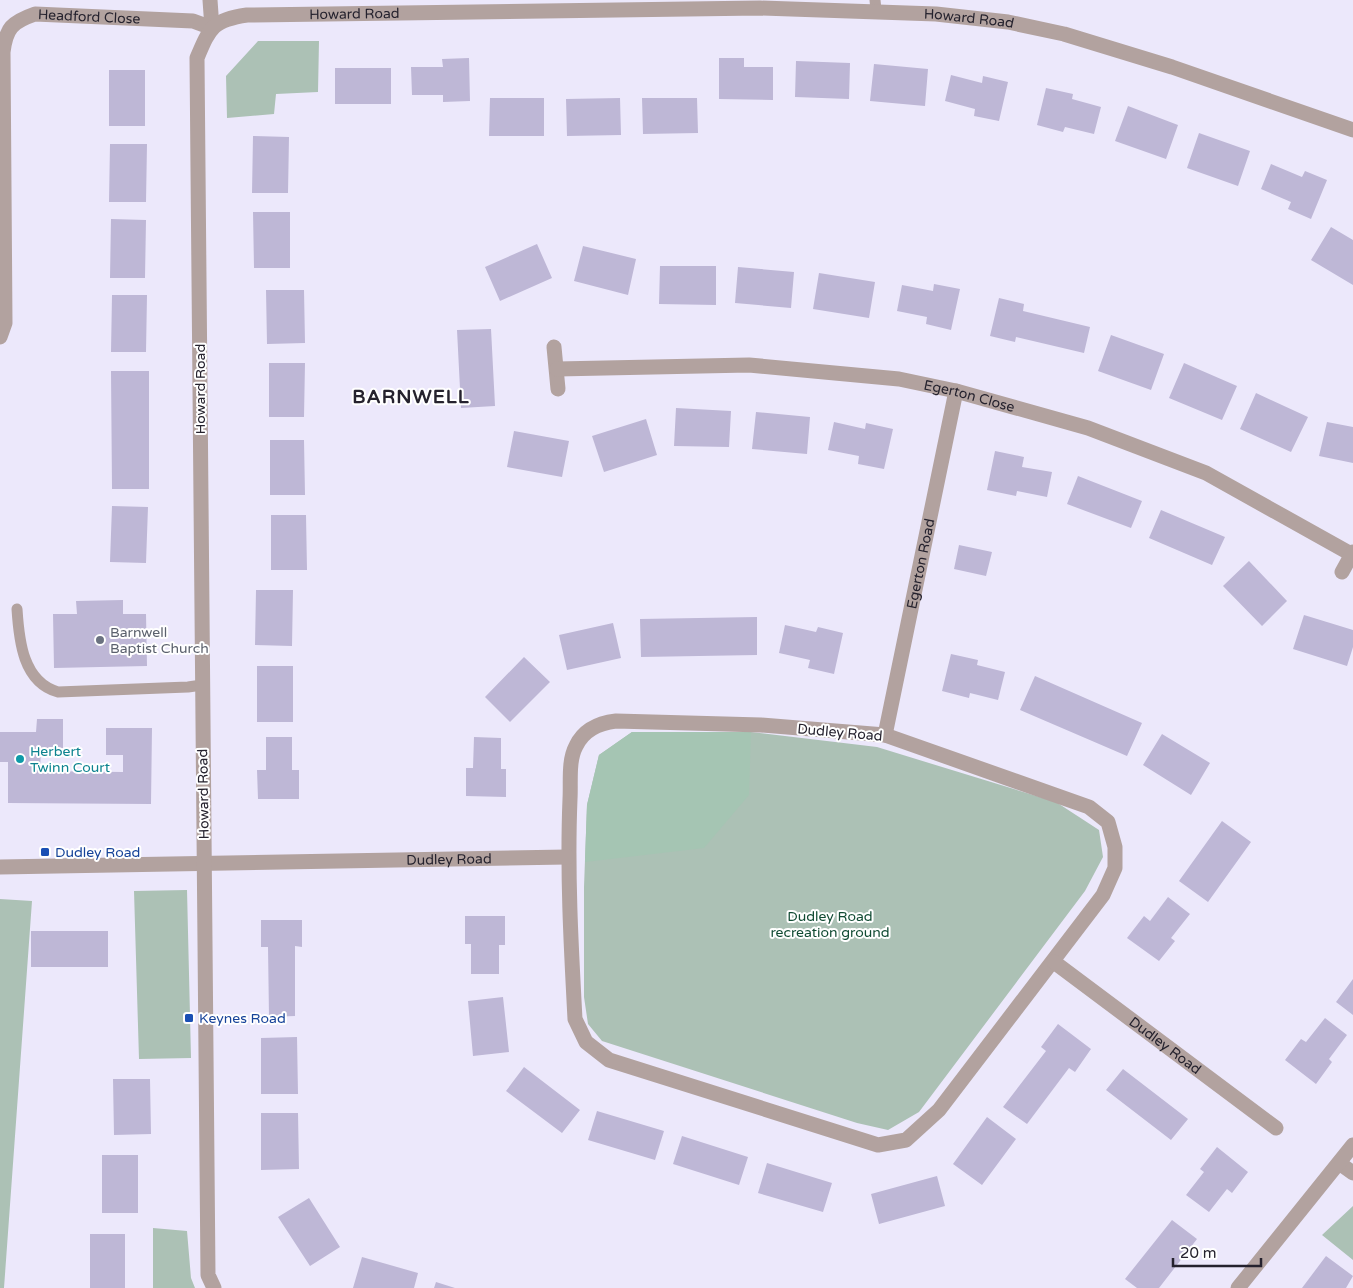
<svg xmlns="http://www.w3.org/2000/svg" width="1353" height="1288" font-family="'Varela Round',sans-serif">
	<rect width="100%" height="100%" fill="#ece8fb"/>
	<path fill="#acc1b5" d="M258,41H319L318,92L276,94L274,114L227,118L226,76Z
		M632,732H751L877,747L1056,802L1099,830L1103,857L1085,891L919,1112L888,1130L857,1123L602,1041L588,1024L584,997V887L587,805L599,755Z
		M187,890L191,1058L139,1059L134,891Z
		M0,899L32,901L4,1288H0Z
		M1353,1206V1260L1322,1235Z
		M153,1228L187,1231L191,1278L195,1288H153Z"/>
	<path fill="#a5c5b3" d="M632,732H751L749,795L704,848L585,862L587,805L599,755Z"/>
	<path fill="#beb7d6" d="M469,58L470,101L443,102V95H412L411,67H443L442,59Z
		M719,58H744V67H773V100L719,99Z
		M796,61L850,63L849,99L795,97Z
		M874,64L928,69L925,106L870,101Z
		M335,68H391V104H335Z
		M109,70H145V126H109Z
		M951,75L982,83L983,76L1008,82L999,121L974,116L975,109L945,101Z
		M1046,88L1073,94L1072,99L1101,107L1094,134L1065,127L1063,132L1037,125Z
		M490,98H544V136H489Z
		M620,98L621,135L567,136L566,99Z
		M642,98H697L698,133L643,134Z
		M1128,106L1178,125L1166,159L1115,141Z
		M1199,133L1250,151L1238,186L1187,168Z
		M253,136L289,137L288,193H252Z
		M110,144H147L146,202H109Z
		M1271,164L1302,177L1305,171L1327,180L1311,219L1288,209L1291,202L1261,189Z
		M253,212H290V268H254Z
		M111,219L146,220L145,278H110Z
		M1331,227L1353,240V285L1311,260Z
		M537,244L552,278L500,301L485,267Z
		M583,246L636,259L628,295L574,281Z
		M660,266H716V305L659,304Z
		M738,267L794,272L791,308L735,303Z
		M819,273L875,282L869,318L813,309Z
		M934,284L960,289L951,330L926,324L927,317L897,311L902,285L933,291Z
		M266,290H304L305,343L267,344Z
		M112,295H147L146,352H111Z
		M999,298L1024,304L1023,311L1090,327L1084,353L1016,337L1015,342L990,336Z
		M491,329L495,406L461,408L457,330Z
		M1111,335L1164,354L1151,390L1098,371Z
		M269,363H305L304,417H269Z
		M1184,363L1237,386L1222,420L1169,398Z
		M111,371H149V489H112Z
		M1256,393L1308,417L1291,452L1240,429Z
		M676,408L731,411L729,447L674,446Z
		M756,412L810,417L807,454L752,449Z
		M646,419L657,455L604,472L592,436Z
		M834,422L865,429L866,423L893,429L884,469L858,464L859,456L828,450Z
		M1327,422L1353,427V463L1319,456Z
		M514,431L569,441L562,477L507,467Z
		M270,440H304L305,495H270Z
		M995,451L1024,457L1022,467L1052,472L1047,497L1017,491L1016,496L987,490Z
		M1078,476L1142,501L1131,528L1067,504Z
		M112,506L148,507L146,563L110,562Z
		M1161,510L1225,537L1212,565L1149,538Z
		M271,515H306L307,570H271Z
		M959,545L992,552L986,576L954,569Z
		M1249,561L1287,601L1262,626L1223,586Z
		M256,590H293L292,646L255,645Z
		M123,600V614H146L147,666L54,668L53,614H77L76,601Z
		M1304,615L1353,630V647L1347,666L1293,649Z
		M757,617V655L641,657L640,619Z
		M613,623L621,658L567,670L559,635Z
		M785,625L816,632L818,627L843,633L834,674L808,668L810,660L779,653Z
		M951,654L978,660L977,665L1005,672L998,700L970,693L969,698L942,691Z
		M524,657L550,682L510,722L485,697Z
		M257,666H293V722H257Z
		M1035,676L1142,723L1127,756L1020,710Z
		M37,719H63V748H41L40,771L123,772V755H106V728H152L151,804L8,803V762H0V732H36Z
		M1162,734L1210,763L1191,795L1143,765Z
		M266,737H292V770H299V799H258L257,770H266Z
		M474,737L501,738V769H506V797L466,796V768H473Z
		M1222,821L1251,842L1208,902L1179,881Z
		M1168,897L1190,914L1171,938L1175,941L1159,961L1127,938L1144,916L1150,921Z
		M465,916H505V945H499V974H471V944H465Z
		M261,920H302V947L295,946V1016L269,1017L268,947H261Z
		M31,931H108V967H31Z
		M1353,979V1015L1336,1002Z
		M503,997L509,1052L473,1056L468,1001Z
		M1325,1018L1347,1035L1329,1059L1332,1062L1316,1084L1285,1060L1301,1039L1306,1042Z
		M1058,1024L1091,1049L1075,1072L1069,1068L1027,1124L1003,1107L1046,1051L1041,1047Z
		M297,1037L298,1094H261V1038Z
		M524,1067L580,1110L562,1133L506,1091Z
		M1123,1069L1188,1119L1171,1140L1106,1090Z
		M113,1079H150L151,1134L114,1135Z
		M597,1111L664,1131L655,1160L588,1140Z
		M261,1113H298L299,1169L261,1170Z
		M987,1117L1016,1139L982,1185L953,1164Z
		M682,1136L748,1157L739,1185L673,1164Z
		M1217,1147L1248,1172L1232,1193L1227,1189L1209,1212L1186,1195L1204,1172L1200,1169Z
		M102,1155H138V1213H102Z
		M767,1163L832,1183L823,1212L758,1193Z
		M937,1176L945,1206L879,1224L871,1194Z
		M309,1198L340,1247L310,1266L278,1217Z
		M1172,1220L1197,1239L1159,1288H1137L1125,1279Z
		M90,1234H125V1288H90Z
		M1326,1256L1353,1276L1346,1288H1302Z
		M362,1257L418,1273L414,1288H353Z
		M436,1282L455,1288H434Z"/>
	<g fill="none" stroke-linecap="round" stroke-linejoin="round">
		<path stroke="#b2a29f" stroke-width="11" d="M875,0L876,10
			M17,609C19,641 23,682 58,692L188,687L202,685"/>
		<g stroke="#b2a29f" stroke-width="15">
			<path id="s1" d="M0,337L5,323L3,52C6,28 12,22 35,14L193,21L212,28L210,0"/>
			<path d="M554,347L558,389"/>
			<path id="s2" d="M557,369L749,365L899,379L956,391L1088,428L1206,473L1351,554"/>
			<path d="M1342,572L1353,552"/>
			<path d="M616,721L761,725L885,735L1089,807L1108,822L1115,847V868L1103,895L939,1110L906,1140L878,1145L609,1060L586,1042L575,1019C571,945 567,872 570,799C571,782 568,761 576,746C584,729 599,723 616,721Z"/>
			<path id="s3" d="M885,735L956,391"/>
			<path id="s4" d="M0,867L567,857"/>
			<path id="s5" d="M1054,962L1276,1128"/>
			<path d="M1339,1163L1353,1173"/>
			<path id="s6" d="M214,1288L208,1275L197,58C210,27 213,20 247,15L760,8L936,14L1008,22L1064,34L1172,67L1353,130"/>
			<path d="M1238,1288L1353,1145"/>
		</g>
	</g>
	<circle fill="#6b7280" stroke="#fff" stroke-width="2" cx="100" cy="640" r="5"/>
	<circle fill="#0f9aa8" stroke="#fff" stroke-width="2" cx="20" cy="759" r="5"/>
	<g fill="#1a4fb4" stroke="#fff" stroke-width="2">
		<rect x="40" y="847" width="10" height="10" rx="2.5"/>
		<rect x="184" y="1013" width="10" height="10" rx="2.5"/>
	</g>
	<g text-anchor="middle" stroke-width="4" stroke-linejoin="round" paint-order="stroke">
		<g font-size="14" fill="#25222e" stroke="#fff">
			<text dy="5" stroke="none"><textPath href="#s6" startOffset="1410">Howard Road</textPath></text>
			<text dy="5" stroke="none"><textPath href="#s1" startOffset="394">Headford Close</textPath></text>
			<text dy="5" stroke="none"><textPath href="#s6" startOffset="2025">Howard Road</textPath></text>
			<text transform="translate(200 389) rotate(-90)" y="5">Howard Road</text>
			<text dy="5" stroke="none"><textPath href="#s2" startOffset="415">Egerton Close</textPath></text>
			<text dy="5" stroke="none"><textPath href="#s3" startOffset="175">Egerton Road</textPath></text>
			<text transform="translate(840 732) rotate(5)" y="5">Dudley Road</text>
			<text transform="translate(203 794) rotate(-91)" y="5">Howard Road</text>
			<text dy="5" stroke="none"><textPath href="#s4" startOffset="449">Dudley Road</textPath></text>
			<text dy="5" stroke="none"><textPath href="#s5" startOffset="139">Dudley Road</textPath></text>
		</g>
		<g font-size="14" fill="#5b616d" stroke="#fff" text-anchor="start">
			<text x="110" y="637">Barnwell<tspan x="110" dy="16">Baptist Church</tspan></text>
		</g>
		<g font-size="14" fill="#0d838f" stroke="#fff" text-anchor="start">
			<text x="30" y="756">Herbert<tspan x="30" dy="16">Twinn Court</tspan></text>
		</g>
		<g font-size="14" fill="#164399" stroke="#fff" text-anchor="start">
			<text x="55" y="857">Dudley Road</text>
			<text x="199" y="1023">Keynes Road</text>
		</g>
		<g font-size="14" fill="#114b33" stroke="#fff">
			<text x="830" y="921">Dudley Road<tspan x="830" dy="16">recreation ground</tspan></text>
		</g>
		<g font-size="19" font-weight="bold" letter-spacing="1" fill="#25222e" stroke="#fff">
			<text x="411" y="403">BARNWELL</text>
		</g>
	</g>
	<path d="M1173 1258v8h88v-8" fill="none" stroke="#25222e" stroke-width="2.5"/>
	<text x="1180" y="1258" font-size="15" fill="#25222e" stroke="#ffffff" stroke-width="4" paint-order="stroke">20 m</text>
</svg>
